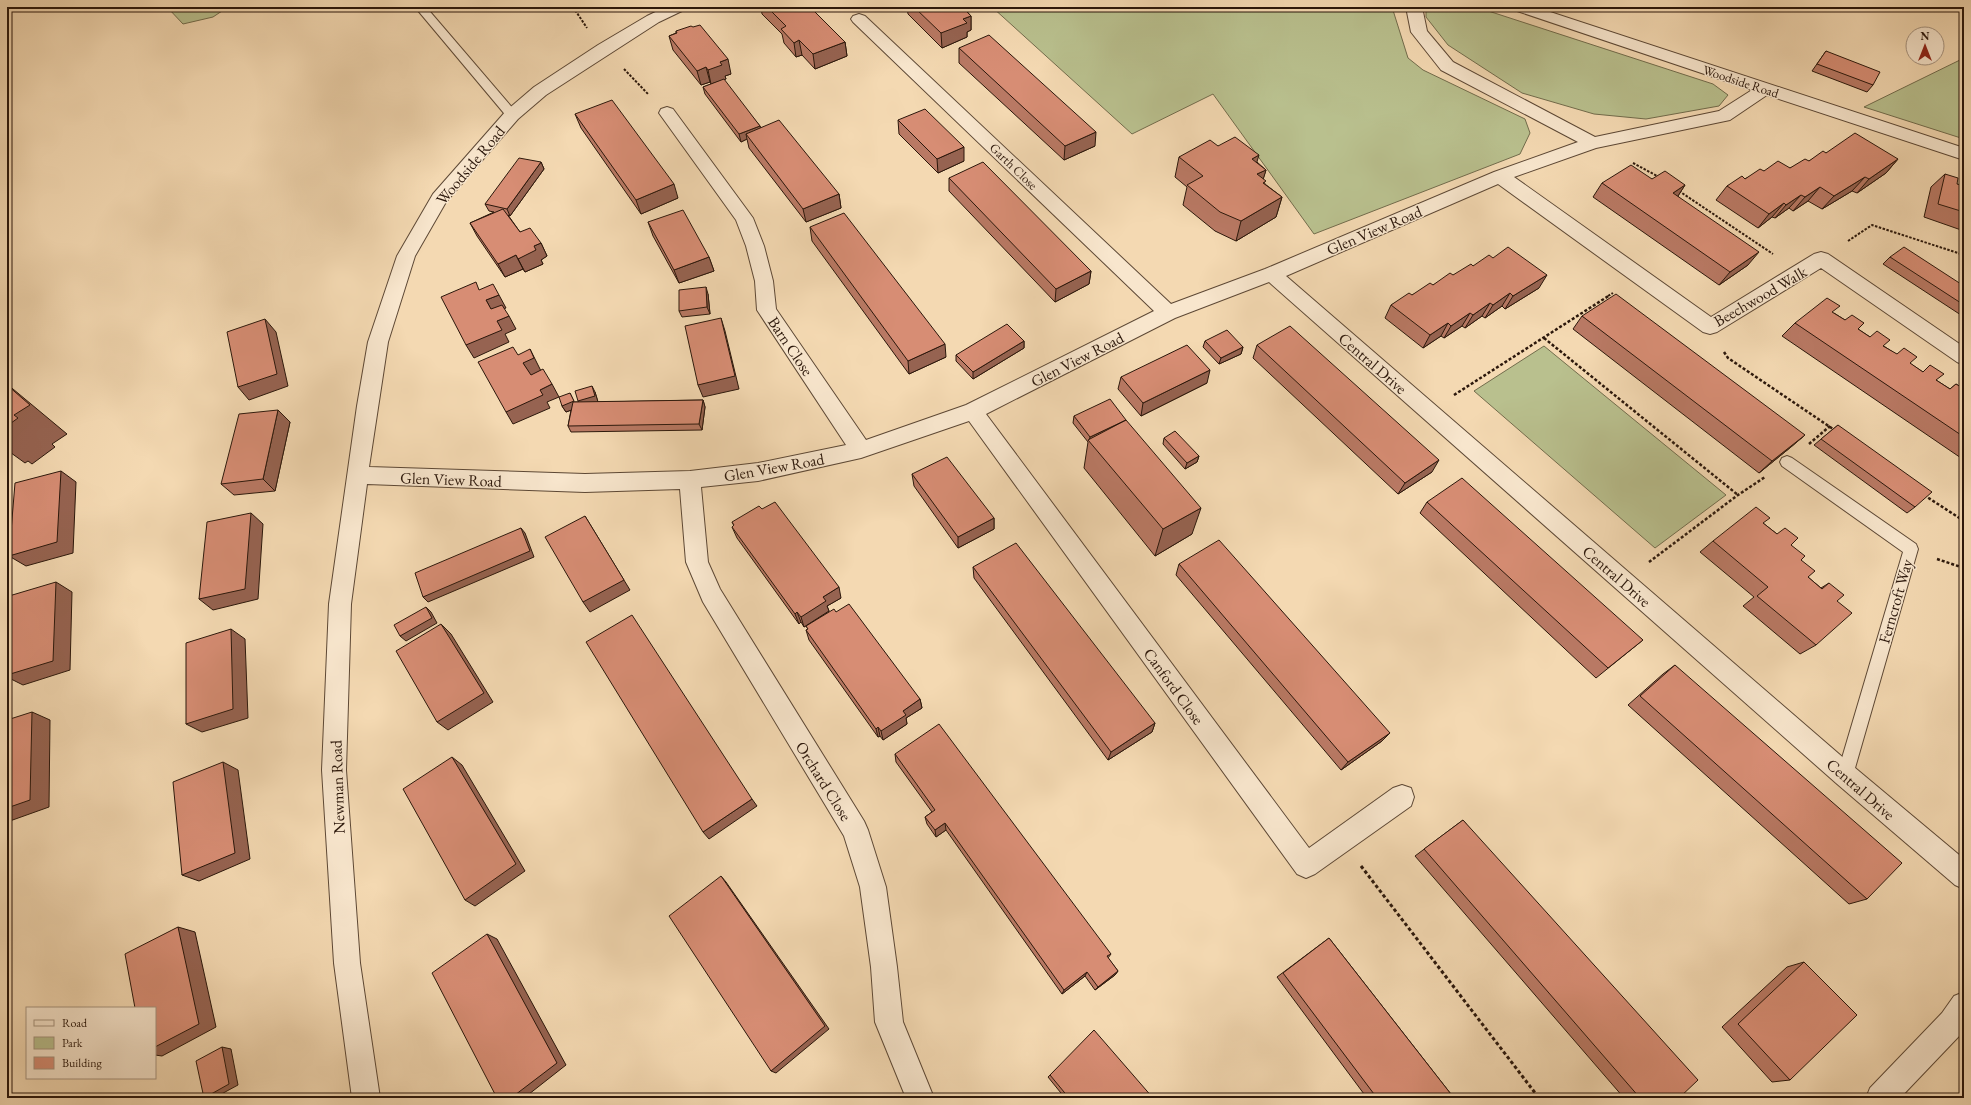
<svg xmlns="http://www.w3.org/2000/svg" width="1971" height="1105" font-family="'EB Garamond',serif">
	<rect width="100%" height="100%" fill="#f4d9b2"/>
	<filter id="stains"><feTurbulence type="fractalNoise" baseFrequency=".005" numOctaves="4"/><feColorMatrix values="0 0 0 0 .2 0 0 0 0 .09 0 0 0 0 .02 0 0 0 .5 -.17"/></filter>
	<radialGradient id="worn" r=".72"><stop offset=".6" stop-color="#630" stop-opacity="0"/><stop offset="1" stop-color="#630" stop-opacity=".3"/></radialGradient>
	<path fill="#b9c08e" stroke="#726c4c" d="M167,7H228L213,17L183,24Z
		M992,7H1392L1408,58L1423,70L1525,119L1530,133L1520,154L1314,234L1213,94L1132,134Z
		M1426,7H1476L1713,84L1728,95L1719,106L1646,119L1594,114L1522,93L1448,45L1426,17Z
		M1962,59L1964,60V139L1864,107Z
		M1544,346L1726,495L1655,548L1474,391Z"/>
	<g fill="none" stroke-linecap="round" stroke-linejoin="round">
		<g stroke="#5d4835" stroke-width="2">
			<path id="lane" d="M415,7H426L516,112L518,115L516,118H508Z
				M1787,456L1792,458L1916,544L1918,549L1853,775L1851,781L1845,783L1839,781L1837,775L1903,552L1782,466L1780,462L1782,458Z"/>
		</g>
		<g stroke="#5d4835" stroke-width="2">
			<path id="street" d="M666,7H687L684,10L659,22L546,95L518,119L446,202L415,256L388,342L369,467L585,474L690,471L758,463L846,445L757,310L755,281L746,246L736,220L659,113L661,109L667,107L673,109L753,218L764,246L773,281L776,309L866,440L966,405L1154,311L853,22L851,19L853,16L859,14L865,16L1171,304L1265,269L1494,172L1578,142L1441,70L1411,32L1406,7H1422L1427,31L1453,62L1595,137L1719,111L1752,90L1514,10L1511,7H1535L1964,148V160L1767,95L1730,120L1596,148L1514,177L1711,317L1814,254L1821,252L1828,254L1964,347V365L1957,362L1821,268L1717,332L1710,334L1703,332L1498,184L1286,276L1854,767L1964,859V889L1955,885L1836,783L1269,282L1175,318L986,414L1309,848L1393,788L1402,785L1411,788L1414,797L1411,806L1315,874L1306,878L1297,874L969,421L861,458L758,481L701,487L708,562L720,589L864,821L868,830L886,887L897,967L903,1022L934,1098H906L875,1022L871,967L860,887L844,836L703,602L686,562L680,489L585,492L367,484L351,604L346,770L360,963L380,1098H352L334,963L322,770L329,604L357,406L368,342L397,256L433,194L506,111L534,87L598,45L647,16Z
				M1964,992V1030L1962,1033L1900,1098H1866L1870,1088L1942,1013L1954,996Z"/>
		</g>
		<path stroke="#2b170b" stroke-width="2" stroke-dasharray="2.5 1.5" stroke-linecap="butt" d="M573,7L587,28
			M624,69L648,94
			M1633,163L1659,177
			M1679,191L1773,254
			M1848,241L1872,225L1964,255
			M1608,296L1613,293"/>
		<path stroke="#2b170b" stroke-width="2.5" stroke-dasharray="3 2" stroke-linecap="butt" d="M1544,338L1738,495
			M1724,352L1728,358L1836,431
			M1454,395L1610,295
			M1809,444L1830,426
			M1924,495L1964,521
			M1937,559L1964,568
			M1649,562L1738,495L1765,477"/>
		<path stroke="#2b170b" stroke-width="3" stroke-dasharray="3.5 2.5" stroke-linecap="butt" d="M1361,866L1539,1098"/>
		<use href="#lane" fill="#f8e6cd" fill-rule="evenodd"/>
		<use href="#street" fill="#f8e6cd" fill-rule="evenodd"/>
	</g>
	<path fill="#b97964" stroke="#2b170b" d="M761,7H810L845,42L847,56L815,69L802,55L796,57L784,43L782,34L762,14Z
		M907,7H963L971,16V30L967,32V37L942,48L908,14Z
		M676,31L731,74L725,76L726,79L722,80L760,126L761,128L839,194L841,208L806,222L749,148L747,139L741,142L705,94L703,87L711,84L710,82L701,85L673,50L669,36L676,33Z
		M959,48L1095,146L1064,160L959,63Z
		M1826,51L1873,85L1867,92L1812,71Z
		M575,114L678,198L641,214L581,128Z
		M898,120L964,161L938,173L899,134Z
		M1218,146L1257,162L1266,170L1263,179L1265,184L1282,197L1276,217L1236,241L1215,231L1183,205L1187,187L1175,177L1179,157Z
		M1826,153L1898,159L1886,173L1857,193L1852,191L1822,209L1808,201L1793,211L1789,208L1775,218L1772,217L1758,228L1716,200L1727,186L1764,171L1790,168L1809,161Z
		M541,162L544,169L510,216L508,215L520,232L541,243L547,256L541,260L543,264L525,272L523,269L505,277L477,236L470,223L494,212L489,211L485,204Z
		M1945,174L1957,184L1964,186V231L1924,217L1931,187Z
		M949,178L1091,271L1089,284L1055,302L949,191Z
		M1652,179L1685,185L1678,196L1748,265L1719,285L1593,197L1602,183Z
		M648,222L709,257L714,271L679,283L653,236Z
		M810,227L946,357L909,374L812,241Z
		M1890,257L1964,286V317L1883,264Z
		M1473,266L1539,288L1505,309L1502,306L1485,318L1482,316L1465,328L1462,326L1444,338L1441,336L1423,348L1385,318L1391,305Z
		M708,294L710,314L682,317L679,311Z
		M1834,313L1845,320L1864,323L1858,329L1923,372L1930,365L1936,380L1950,389L1956,384L1964,389V460L1782,336L1795,323Z
		M1582,316L1805,435L1791,447L1759,473L1573,329Z
		M1024,341V348L973,379L956,361V355Z
		M1205,341L1243,347L1241,354L1219,364L1203,347Z
		M1257,345L1432,472L1398,494L1253,358Z
		M1121,377L1207,383L1141,416L1118,389Z
		M595,392L598,402L703,400L705,407L702,430L571,432L568,426L571,410L566,412L562,406L575,402H579Z
		M1074,416L1126,421L1192,534L1155,556L1084,468L1088,442L1073,423Z
		M290,422L275,491L234,495L221,484Z
		M1838,425L1915,507L1907,513L1814,445Z
		M1164,438L1199,456L1197,462L1185,469L1163,444Z
		M912,474L994,518V529L958,548L914,486Z
		M1427,502L1643,640L1596,678L1420,513Z
		M732,522L841,598L827,606L829,611L804,627L801,622L799,624L737,538L732,527L734,526Z
		M1763,523L1791,545L1801,560L1808,577L1821,588L1829,583L1816,645L1800,654L1743,606L1754,597L1700,552L1713,541Z
		M1179,564L1382,741L1341,770L1176,575Z
		M973,567L1155,723L1152,732L1108,760L974,578Z
		M836,612L920,699L922,708L906,718L907,724L883,740L880,736L878,737L809,640L806,630L808,629L806,626Z
		M1675,665L1867,899L1849,904L1628,705L1663,674Z
		M895,754L1111,954L1108,958L1118,971L1115,975L1095,990L1085,976L1062,994L946,830L936,837L927,824L925,817L932,812L896,762Z
		M1463,820L1679,1098H1624L1415,856Z
		M1329,938L1454,1098H1367L1277,977Z
		M1804,962L1790,1080L1772,1082L1722,1027L1787,967Z
		M1050,1075L1153,1098H1065L1048,1077Z"/>
	<path fill="#966351" stroke="#2b170b" d="M945,7H963V10L946,16Z
		M971,16V30L967,32V37L942,48L941,33L963,19Z
		M799,40L802,55L796,57L794,43Z
		M845,42L847,56L815,69L813,54Z
		M728,59L731,74L725,76L726,79L711,84L708,70L720,62Z
		M706,67L710,82L701,85L697,71Z
		M760,126L762,133L746,134L747,139L741,142L739,134Z
		M1096,132L1095,146L1064,160L1065,146Z
		M964,147V161L938,173L937,159Z
		M1259,155L1253,175L1252,159Z
		M1898,159L1886,173L1857,193L1869,179Z
		M541,162L544,169L510,216L507,209Z
		M1266,170L1260,190L1257,174Z
		M1865,177L1852,191L1822,209L1834,196Z
		M674,184L678,198L641,214L636,200Z
		M1685,185L1676,199L1673,193Z
		M1820,187L1808,201L1793,211L1805,197Z
		M839,194L841,208L806,222L803,209Z
		M1801,195L1789,208L1775,218L1786,205Z
		M1282,197L1276,217L1236,241L1241,221Z
		M1784,203L1772,217L1758,228L1769,214Z
		M541,243L547,256L541,260L543,264L525,272L518,259L534,246Z
		M1759,252L1748,265L1719,285L1730,272Z
		M516,255L523,269L505,277L498,264Z
		M709,257L714,271L679,283L674,270Z
		M1091,271L1089,284L1055,302L1056,289Z
		M1547,275L1539,288L1505,309L1513,296Z
		M706,287L708,294L710,314L707,307Z
		M1510,293L1502,306L1485,318L1493,305Z
		M499,295L506,308L493,313L486,300Z
		M1490,303L1482,316L1465,328L1473,315Z
		M1470,313L1462,326L1444,338L1451,326Z
		M509,316L516,329L505,334L509,342L474,358L466,345L497,321Z
		M721,318L725,331L739,389L703,397L698,385Z
		M265,319L276,332L288,386L249,400L238,387Z
		M1448,323L1441,336L1423,348L1430,335Z
		M1024,341V348L973,379V372Z
		M945,344L946,357L909,374L908,361Z
		M1243,347L1241,354L1219,364L1221,358Z
		M530,349L541,371L531,376L523,363Z
		M1210,370L1207,383L1141,416L1143,403Z
		M7,384L67,434L52,444L55,447L32,464L28,461L25,463L7,450V426L14,415Z
		M552,384L559,397L547,402L550,408L513,424L506,412L540,390Z
		M592,386L595,392L598,402L582,408L578,401Z
		M570,393L577,408L566,412L562,406Z
		M703,400L705,407L702,430L699,424Z
		M278,410L290,422L275,491L263,479Z
		M1126,420L1125,426L1089,441L1090,437Z
		M1805,435L1791,447L1759,473L1772,461Z
		M1199,456L1197,462L1185,469L1187,463Z
		M1439,460L1432,472L1398,494L1405,483Z
		M61,471L76,482L73,553L26,566L9,556Z
		M1201,508L1192,534L1155,556L1163,529Z
		M251,513L263,524L258,599L213,610L199,599Z
		M585,516L630,590L590,612L583,602Z
		M994,518V529L958,548V537Z
		M521,528L525,533L534,557L428,602L423,597Z
		M56,582L72,592L70,670L23,685L7,677V675Z
		M839,587L841,598L827,606L829,611L804,627L801,617L823,597Z
		M426,607L431,612L437,623L406,641L400,636Z
		M797,612L801,622L799,624L795,614Z
		M441,624L451,634L493,702L448,730L437,722Z
		M231,629L245,639L248,718L202,732L186,724Z
		M920,699L922,708L906,718L907,724L883,740L881,731L903,711Z
		M32,712L50,720L49,807L7,822V808Z
		M1155,723L1152,732L1108,760L1111,752Z
		M878,727L880,736L878,737L876,729Z
		M1390,733L1382,741L1341,770L1348,762Z
		M452,757L462,765L525,871L475,906L465,900Z
		M223,762L238,770L250,859L199,881L182,875Z
		M752,799L757,806L709,839L703,832Z
		M945,823L946,830L936,837L935,830Z
		M721,876L726,882L829,1029L776,1073L771,1071Z
		M178,927L195,932L216,1027L162,1056L155,1055V1047Z
		M487,934L497,939L566,1065L524,1098H511Z
		M1118,971L1115,975L1095,990L1098,987Z
		M1087,972L1085,976L1062,994L1064,990Z
		M222,1047L231,1049L238,1085L214,1098H204Z
		M804,1094L808,1096L810,1098H807Z"/>
	<path fill="#d78d74" stroke="#2b170b" d="M767,7H810L845,42L813,54L799,40L794,43L781,29L786,26Z
		M914,7H950L954,11L962,7L971,16L963,19L967,23L941,33Z
		M700,25L728,59L720,62L722,65L708,70L706,67L697,71L669,36L677,33L676,31L691,26L693,27Z
		M989,35L1096,132L1065,146L959,48Z
		M1826,51L1880,72L1873,85L1817,64Z
		M724,79L760,126L739,134L703,87Z
		M612,100L674,184L636,200L575,114Z
		M925,109L964,147L937,159L898,120Z
		M779,120L839,194L803,209L746,134Z
		M1855,133L1898,159L1869,179L1865,177L1834,196L1820,187L1805,197L1801,195L1786,205L1784,203L1769,214L1727,186L1742,176L1745,179L1760,169L1764,171L1778,161L1790,168L1805,159L1809,161L1823,151L1826,153Z
		M1235,137L1259,155L1252,159L1266,170L1257,174L1266,181L1263,183L1282,197L1241,221L1220,212L1187,185L1203,176L1179,157L1210,140L1218,146Z
		M519,158L541,162L507,209L485,204Z
		M983,162L1091,271L1056,289L949,178Z
		M1631,165L1652,179L1665,171L1685,185L1673,193L1759,252L1730,272L1602,183Z
		M1945,174L1958,178L1957,184L1964,186V212L1938,204Z
		M503,209L520,232L530,228L541,243L534,246L536,250L518,259L516,255L498,264L470,223Z
		M683,210L709,257L674,270L648,222Z
		M844,213L945,344L908,361L810,227Z
		M1508,247L1547,275L1513,296L1510,293L1493,305L1490,303L1473,315L1470,313L1451,326L1448,323L1430,335L1391,305L1409,293L1412,295L1430,283L1433,285L1450,273L1453,275L1471,264L1473,266L1489,255L1493,258Z
		M1904,247L1964,286V305L1890,257Z
		M476,282L479,290L493,284L499,295L486,300L491,309L502,305L509,316L497,321L502,330L466,345L441,297Z
		M706,287L707,307L679,311V290Z
		M1616,294L1805,435L1772,461L1582,316Z
		M1827,298L1840,306L1832,312L1845,320L1852,315L1864,323L1858,329L1870,337L1877,331L1890,340L1883,346L1897,354L1904,348L1917,357L1910,363L1923,372L1930,365L1944,374L1936,380L1950,389L1956,384L1964,389V437L1795,323Z
		M721,318L735,376L698,385L685,326Z
		M265,319L277,374L238,387L227,332Z
		M1007,324L1024,341L973,372L956,355Z
		M1290,326L1439,460L1405,483L1257,345Z
		M1227,330L1243,347L1221,358L1205,341Z
		M1187,345L1210,370L1143,403L1121,377Z
		M513,347L518,355L530,349L534,358L523,363L531,375L543,369L552,384L540,390L543,395L506,412L478,362Z
		M7,385L30,405L14,415L18,418L7,426Z
		M592,386L595,396L578,401L575,391Z
		M570,393L574,401L562,406L559,397Z
		M1110,399L1126,420L1090,437L1074,416Z
		M703,400L699,424L568,426L573,402Z
		M278,410L263,479L221,484L239,414Z
		M1126,420L1201,508L1163,529L1088,440Z
		M1838,425L1932,492L1915,507L1821,439Z
		M1175,431L1199,456L1187,463L1164,438Z
		M947,457L994,518L958,537L912,474Z
		M61,471L57,542L9,556L15,483Z
		M1462,478L1643,640L1608,668L1427,502Z
		M775,502L839,587L823,597L826,601L801,617L797,612L795,614L732,527L734,525L732,522L759,506L762,509Z
		M1756,507L1770,518L1763,523L1777,534L1785,528L1798,538L1791,545L1805,556L1801,560L1815,571L1808,577L1822,589L1829,583L1844,595L1837,601L1852,613L1816,645L1757,596L1768,587L1713,541Z
		M251,513L245,589L199,599L207,522Z
		M585,516L624,580L583,602L545,537Z
		M521,528L530,551L423,597L415,573Z
		M1219,540L1390,733L1348,762L1179,564Z
		M1016,543L1155,723L1111,752L973,567Z
		M56,582L53,661L7,675V631L9,596Z
		M849,604L920,699L903,711L906,715L881,731L878,727L876,729L806,630L808,629L806,626L834,609L836,612Z
		M426,607L432,618L400,636L394,625Z
		M632,615L752,799L703,832L586,642Z
		M441,624L484,693L437,722L396,651Z
		M231,629L233,709L186,724V643Z
		M1675,665L1902,863L1867,899L1640,696Z
		M32,712L30,800L7,808V720Z
		M939,724L1111,954L1107,956L1118,971L1098,987L1087,972L1064,990L945,823L935,830L925,817L935,810L895,754Z
		M452,757L516,864L465,900L403,789Z
		M223,762L235,853L182,875L173,782Z
		M1463,820L1698,1080L1679,1098H1640L1424,849Z
		M721,876L825,1026L771,1071L669,916Z
		M178,927L199,1024L155,1047V1008H135L125,954Z
		M487,934L557,1063L511,1098H497L432,973Z
		M1329,938L1454,1098H1377L1283,973Z
		M1804,962L1857,1015L1790,1080L1738,1024Z
		M1094,1030L1153,1098H1069L1050,1075Z
		M222,1047L229,1084L204,1098L196,1061Z
		M804,1094L807,1098H800Z"/>
	<g text-anchor="middle" stroke-width="3" stroke-linejoin="round" paint-order="stroke">
		<g font-size="13" fill="#2b170b" stroke="#f8e6cd">
			<text transform="translate(1741 81) rotate(18)" y="5">Woodside Road</text>
			<text transform="translate(1014 166) rotate(44)" y="5">Garth Close</text>
		</g>
		<g font-size="16" fill="#2b170b" stroke="#f8e6cd">
			<text transform="translate(470 165) rotate(-50)" y="6">Woodside Road</text>
			<text transform="translate(1374 230) rotate(-23)" y="6">Glen View Road</text>
			<text transform="translate(1760 296) rotate(-30)" y="6">Beechwood Walk</text>
			<text transform="translate(791 346) rotate(56)" y="6">Barn Close</text>
			<text transform="translate(1077 359) rotate(-27)" y="6">Glen View Road</text>
			<text transform="translate(1373 363) rotate(41)" y="6">Central Drive</text>
			<text transform="translate(774 467) rotate(-10)" y="6">Glen View Road</text>
			<text transform="translate(451 479) rotate(2)" y="6">Glen View Road</text>
			<text transform="translate(1617 576) rotate(41)" y="6">Central Drive</text>
			<text transform="translate(1895 601) rotate(-74)" y="6">Ferncroft Way</text>
			<text transform="translate(1174 686) rotate(54)" y="6">Canford Close</text>
			<text transform="translate(824 781) rotate(58)" y="6">Orchard Close</text>
			<text transform="translate(337 787) rotate(-92)" y="6">Newman Road</text>
			<text transform="translate(1861 789) rotate(41)" y="6">Central Drive</text>
		</g>
	</g>
	<rect width="1971" height="1105" fill="none" stroke="#f4d9b2" stroke-width="24"/>
	<rect x="8" y="8" width="1955" height="1089" fill="none" stroke="#2b170b" stroke-width="2"/>
	<rect x="12" y="12" width="1947" height="1081" fill="none" stroke="#2b170b"/>
	<rect x="26" y="1007" width="130" height="72" fill="#f8e6cd" stroke="#a6937f"/>
	<rect x="34" y="1020" width="20" height="6" fill="#f8e6cd" stroke="#a6937f"/>
	<text x="62" y="1027" font-size="12" fill="#2b170b">Road</text>
	<rect x="34" y="1037" width="20" height="12" fill="#b9c08e" stroke="#a6937f"/>
	<text x="62" y="1047" font-size="12" fill="#2b170b">Park</text>
	<rect x="34" y="1057" width="20" height="12" fill="#d78d74" stroke="#a6937f"/>
	<text x="62" y="1067" font-size="12" fill="#2b170b">Building</text>
	<g transform="translate(1925 46)"><circle r="19" fill="#f8e6cd" stroke="#a6937f"/>
	<path d="M0-3L7 15L0 10L-7 15Z" fill="#8f2418"/>
	<text y="-6" font-size="11" font-weight="bold" text-anchor="middle" fill="#2b170b">N</text>
	</g>
	<rect width="100%" height="100%" filter="url(#stains)"/>
	<rect width="100%" height="100%" fill="url(#worn)"/>
</svg>
